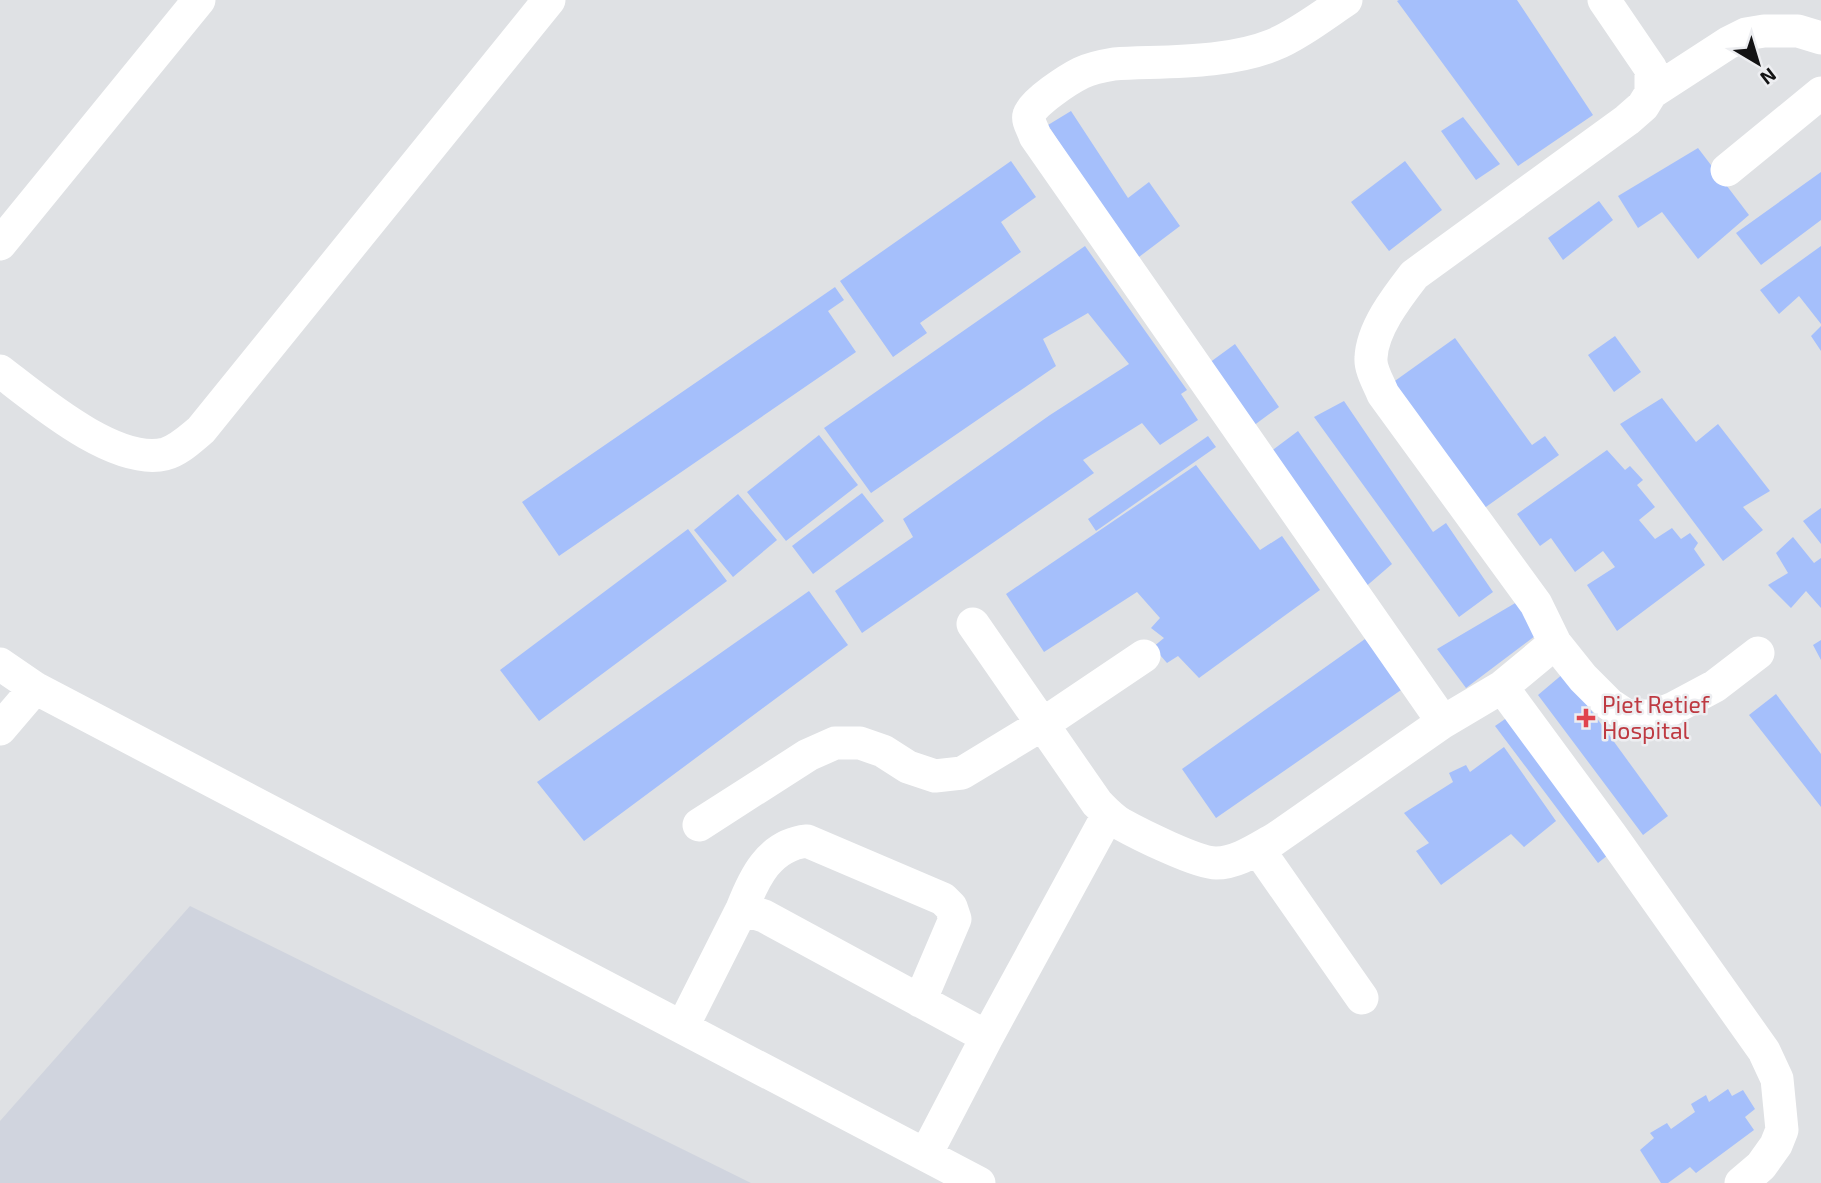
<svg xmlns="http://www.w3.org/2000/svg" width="1821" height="1183" font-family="'Exo 2',sans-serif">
	<rect width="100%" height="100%" fill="#dfe1e4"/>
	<path fill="#d0d4de" d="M190,906L751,1183H0V1121Z"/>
	<path fill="#a5bffb" d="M1399,0H1517L1593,115L1518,166L1397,1Z
		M1071,111L1128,198L1149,182L1180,226L1135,260L1048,125Z
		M1463,117L1500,164L1476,180L1441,131Z
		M1698,148L1749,215L1698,259L1662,212L1638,228L1618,196Z
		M1011,161L1036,197L1001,222L1021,252L920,323L927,333L893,357L840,281Z
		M1405,161L1442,210L1389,251L1351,202Z
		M1821,172V220L1761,265L1736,233Z
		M1599,201L1613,220L1563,260L1548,238Z
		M1085,246L1187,390L1181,394L1198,420L1160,445L1142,423L1083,460L1094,473L862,633L835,591L913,537L903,519L1050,415L1129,364L1088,313L1043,339L1056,366L871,493L824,428Z
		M1821,246V324L1799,296L1779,314L1760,290Z
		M835,287L844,300L828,311L856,352L559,556L522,502Z
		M1821,326V351L1811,336Z
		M1615,336L1641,372L1614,392L1588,355Z
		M1455,338L1532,445L1545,436L1559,455L1476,514L1385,388Z
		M1235,344L1279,407L1253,426L1209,363Z
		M1662,398L1696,442L1718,424L1770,491L1743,507L1763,530L1723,561L1620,424Z
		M1344,401L1433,532L1446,523L1493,592L1459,617L1314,417Z
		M1298,431L1392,564L1363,589L1266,455Z
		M819,435L858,485L786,541L747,492Z
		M1208,436L1216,447L1096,531L1088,519Z
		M1607,450L1625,470L1630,466L1643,480L1637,485L1655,507L1639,520L1655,539L1672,528L1681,539L1690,533L1698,543L1694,549L1705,565L1617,631L1587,585L1615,567L1603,551L1575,572L1551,538L1540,546L1517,514Z
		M1196,465L1260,550L1282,536L1320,590L1199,678L1178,656L1167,663L1153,647L1164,638L1151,628L1160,618L1137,592L1044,652L1006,594Z
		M862,493L884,521L813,574L792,546Z
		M738,494L777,540L733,577L694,530Z
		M1821,508V544L1803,521Z
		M688,529L727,581L539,721L500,670Z
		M1793,537L1814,563L1821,558V608L1806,591L1791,608L1768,585L1788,573L1776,553Z
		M809,591L848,645L584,841L537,782Z
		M1517,602L1539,633L1466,688L1437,649Z
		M1365,639L1404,688L1216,818L1182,769Z
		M1821,640V660L1813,645Z
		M1564,673L1668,816L1643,835L1538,695Z
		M1776,694L1821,754V807L1749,715Z
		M1524,706L1623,843L1598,863L1495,726Z
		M1504,747L1556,821L1524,847L1511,834L1441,885L1416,851L1429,843L1404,813L1453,782L1449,773L1466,765L1470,772Z
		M1728,1089L1732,1096L1743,1090L1755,1109L1745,1117L1754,1130L1696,1173L1690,1167L1668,1183H1661L1640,1150L1654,1138L1650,1133L1667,1123L1671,1129L1695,1112L1691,1104L1706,1095L1709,1102Z"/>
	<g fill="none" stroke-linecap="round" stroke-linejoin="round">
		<path stroke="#fff" stroke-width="33" d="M1346,0C1325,14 1296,36 1273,45C1226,64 1164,61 1114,64C1102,66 1091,68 1081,73C1069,79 1033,102 1029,115C1027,121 1033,129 1035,136L1443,722
			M1604,0L1651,69V93L1643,106L1627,120L1414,275C1397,297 1372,329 1371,358C1370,369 1379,384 1383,394L1536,604L1555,643L1583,678L1609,704L1627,716H1654L1672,709L1715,686L1758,653
			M1651,93L1728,43L1746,34L1764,31H1798L1821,38
			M1727,170L1821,93
			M0,244L199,0
			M0,371C38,400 115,466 165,454C179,450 190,439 201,430L549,0
			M973,624L1097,803C1105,811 1111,818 1121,824C1139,834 1197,863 1216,863C1237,863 1257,849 1275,839L1443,722L1502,687L1555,643
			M0,664L35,688L979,1183
			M1502,687L1611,835L1764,1051L1777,1079L1782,1130L1776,1145L1761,1166L1741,1183
			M0,729L35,688
			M699,825L808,755L835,743H860L883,751L908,767L935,776L962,773L1043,724L1144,656
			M1258,849L1362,998
			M742,909C754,878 769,845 807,841L943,899L951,907L955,919L920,1001
			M683,1026L742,909L764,916L987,1037
			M926,1154L987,1037L1108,815"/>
	</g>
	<path fill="#e0444e" stroke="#edeef1" stroke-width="2.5" d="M1582.5 707.5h7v7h7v7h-7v7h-7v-7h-7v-7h7z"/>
	<g text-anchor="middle" stroke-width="5" stroke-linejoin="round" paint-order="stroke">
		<g font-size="23" fill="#be3a42" stroke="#edeef1" text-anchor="start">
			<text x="1602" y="713">Piet Retief<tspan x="1602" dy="26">Hospital</tspan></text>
		</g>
	</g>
	<g transform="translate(1758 63) rotate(142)" stroke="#edeef1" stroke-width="5" paint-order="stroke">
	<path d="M0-5L12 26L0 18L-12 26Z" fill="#131314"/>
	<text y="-10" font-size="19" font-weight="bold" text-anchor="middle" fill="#131314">N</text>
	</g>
</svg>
